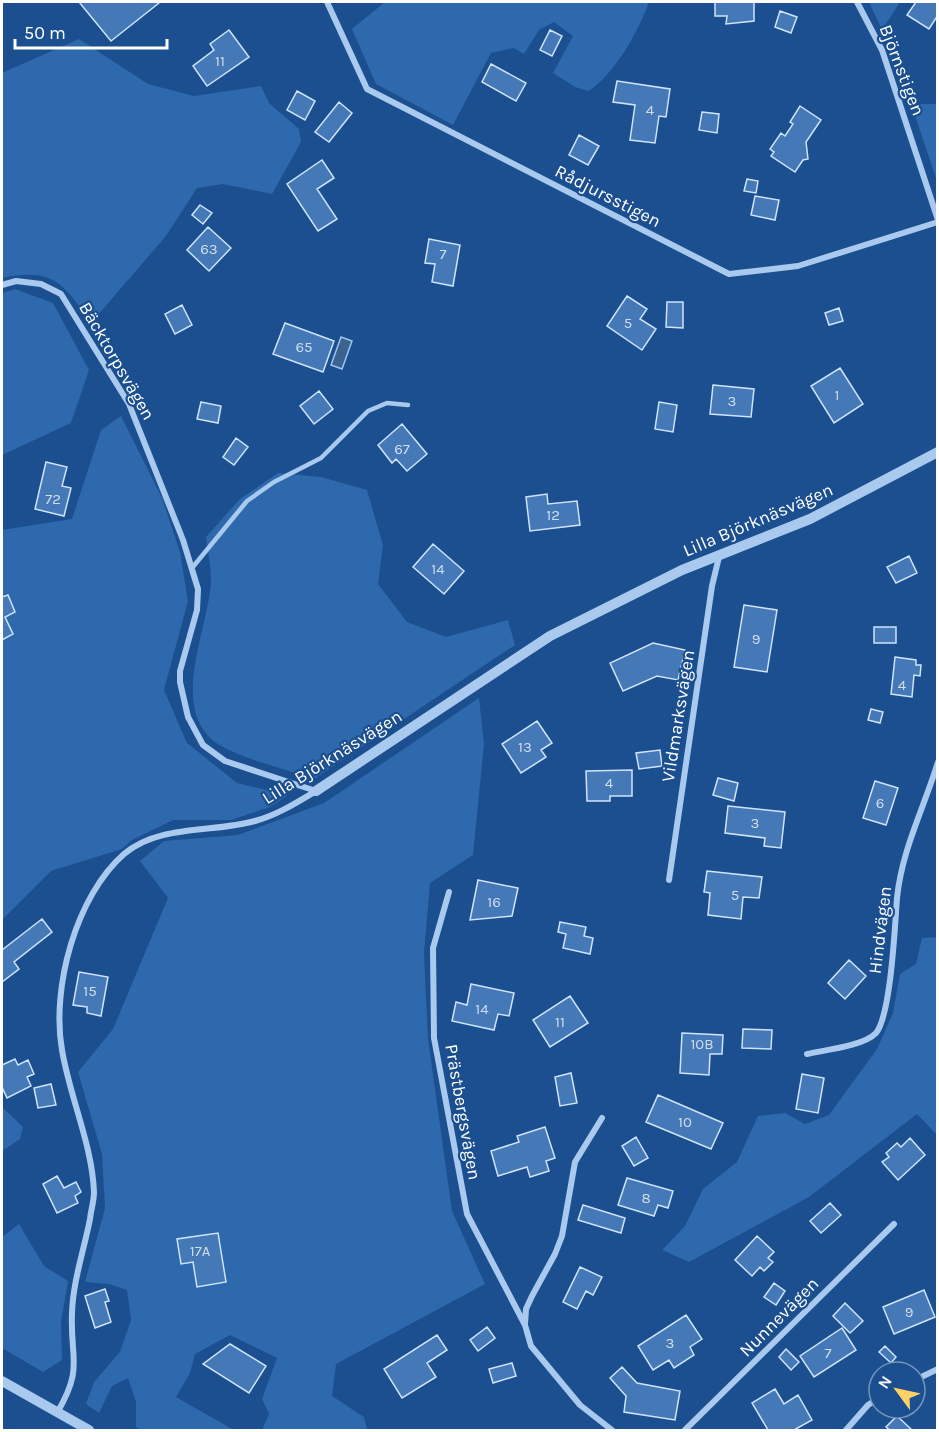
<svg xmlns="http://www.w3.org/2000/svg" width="939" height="1432" font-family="Karla,sans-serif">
	<rect width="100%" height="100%" fill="#1b4f8f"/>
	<path fill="#2e69ad" d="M385,2H649C640,29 613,77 588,91L575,87L553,73L573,36L554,22L539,30L524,54L514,48L491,53L453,125L376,84L352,29Z
		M869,2H900L882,30Z
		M79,39L148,84L194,96L261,86L269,103L299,129L301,142L272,194L223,184L197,188L166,236L91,323C64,284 54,267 2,278V73Z
		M911,104H937V181Z
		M15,289L53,303L89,370L71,423L2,455V293Z
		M121,416L162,498L180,552L188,601L164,690L187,743L237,783L288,795L270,807L231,820H173L132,840L122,849L51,871L2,920V530L72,519L101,430Z
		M278,473L321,477L367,490L383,545L378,584L407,622L446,637L508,620L515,645L314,779C285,769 254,762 227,749C166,721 204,640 210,591C213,574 208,554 206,537L240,499Z
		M479,698L484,744L473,855L430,883L424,953L428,1039L452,1211L485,1284L336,1364L332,1396L364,1417L367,1430H262L269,1414L262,1399L277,1358L230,1335L195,1354L190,1373L176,1397L234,1430H140L136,1427V1402L128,1378L112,1386L99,1413L86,1404L94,1382L120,1352L131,1320L127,1290L109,1284L85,1282L105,1208L102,1154L78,1072L113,1029L168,898L140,861L164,841L238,835L324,803Z
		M937,937V1135L917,1114L809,1197L689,1262L662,1250L685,1226L703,1189L737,1162L758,1116L785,1113L805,1124L829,1115L877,1049L893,1013L900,974L916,964L922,938Z
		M2,1107L23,1127L20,1139L2,1151Z
		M19,1224L44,1266L68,1281L61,1322L62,1360L43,1372L2,1348V1237Z"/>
	<path fill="#3c6290" stroke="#9cc4f0" stroke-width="1.5" d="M341,337L352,341L342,369L331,365Z"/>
	<path fill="#4478b7" stroke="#cfe3fa" stroke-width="1.5" d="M79,2H158L159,3L111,41Z
		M715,2H754V21L726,24L727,16H715Z
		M916,2H938V15L929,29L907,15Z
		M780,11L797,17L791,33L775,27Z
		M229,30L249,57L207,86L193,66L214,50L210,44Z
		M550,30L562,36L552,56L540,50Z
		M491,64L526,83L516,101L482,82Z
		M617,81L670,89L666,117L659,116L655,143L630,140L635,105L613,102Z
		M297,91L315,101L305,120L287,110Z
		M339,102L352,113L329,142L315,132Z
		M800,106L821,120L806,142L808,159L803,160L795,172L771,156L774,152L770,149L781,133L785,136L793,124L790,122Z
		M702,112L719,114L717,133L699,130Z
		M579,135L599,146L588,165L569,155Z
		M322,160L334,178L317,189L337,219L318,231L287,184Z
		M747,179L758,181L756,193L744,191Z
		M755,196L779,200L775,220L751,215Z
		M200,205L212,213L203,224L192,215Z
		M208,227L231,248L209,271L187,250Z
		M429,239L460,245L453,286L432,282L435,264L425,263Z
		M627,296L647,309L640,319L656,329L642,350L607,326Z
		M667,302H683V328L666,327Z
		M182,305L192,325L175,334L165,314Z
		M839,308L843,321L829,325L825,313Z
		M285,323L334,341L323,372L273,354Z
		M840,368L863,404L834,423L811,386Z
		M713,385L754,389L751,417L710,414Z
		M319,391L333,409L314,424L300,406Z
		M201,402L221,406L218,423L197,419Z
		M659,402L677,405L673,432L655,429Z
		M402,424L427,454L407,471L396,459L392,463L378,445Z
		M236,438L248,447L234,465L223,457Z
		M46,462L67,467L62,486L71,488L64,516L35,509Z
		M547,494L548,504L577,501L580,525L530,531L526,497Z
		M433,544L464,571L444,594L413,567Z
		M909,556L917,573L896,583L887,567Z
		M8,595L15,612L5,617L13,634L2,640V597Z
		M744,605L777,610L767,672L734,667Z
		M874,627H896V643H874Z
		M653,643L685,650L678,680L657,676L623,691L610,663Z
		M895,657L916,660V665H921L920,676L914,675L912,697L891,694Z
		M871,709L883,712L880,723L868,720Z
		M537,721L552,743L541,750L546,757L521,773L502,744Z
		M660,750L662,766L639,769L636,753Z
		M632,770V796H610V801H587L586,771Z
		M718,778L738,783L734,801L713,795Z
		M875,781L898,788L886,825L863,818Z
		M728,806L785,812L781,848L764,846L765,838L725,833Z
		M707,871L762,877L759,898L743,897L741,919L708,915L710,893L704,892Z
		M478,880L518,888L512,916L470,920Z
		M42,919L52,932L14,962L19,969L2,982V950Z
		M560,922L586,927L584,936L593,938L590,954L563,948L566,934L558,932Z
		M849,960L866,976L845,999L828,983Z
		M79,972L108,977L101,1016L87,1013V1007L73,1005Z
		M471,984L514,993L509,1016L498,1014L494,1030L452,1021L456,1002L467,1005Z
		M570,996L588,1023L550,1047L533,1020Z
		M743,1029L772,1030L771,1049L742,1048Z
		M682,1033L723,1035L722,1054H710L709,1075L680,1073Z
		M15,1059L18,1065L28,1060L34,1074L27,1077L31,1086L7,1098L2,1087V1065Z
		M571,1073L577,1103L560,1106L555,1077Z
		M802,1074L824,1078L818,1113L796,1109Z
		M51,1084L56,1105L38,1108L34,1088Z
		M658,1095L723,1123L711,1149L646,1122Z
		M545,1127L555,1158L546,1161L549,1171L530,1177L527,1167L498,1176L491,1151L519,1142L517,1136Z
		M636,1137L648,1158L634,1166L622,1146Z
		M910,1138L925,1155L898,1180L882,1162L889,1157L886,1153L897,1143L901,1147Z
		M57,1176L64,1188L76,1182L81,1192L75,1196L78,1203L57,1213L43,1184Z
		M627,1178L673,1191L668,1208L658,1205L654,1216L618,1205Z
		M830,1203L841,1215L821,1233L810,1221Z
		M583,1205L625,1218L621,1233L578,1220Z
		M218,1233L226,1282L197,1287L193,1262L181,1264L177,1239Z
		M757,1236L774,1252L768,1258L773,1262L764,1271L760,1267L752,1276L735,1260Z
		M580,1267L602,1277L593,1295L586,1291L577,1309L563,1302Z
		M774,1283L785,1291L776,1305L764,1297Z
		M105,1289L109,1301L105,1302L111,1322L95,1328L85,1296Z
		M924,1290L935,1317L894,1334L883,1307Z
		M845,1303L863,1321L850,1333L833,1316Z
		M686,1315L702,1339L690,1347L694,1355L674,1368L669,1360L653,1370L638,1346Z
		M487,1327L495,1338L478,1351L470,1340Z
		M842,1328L856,1350L814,1377L800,1356Z
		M437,1335L447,1350L427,1363L436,1377L402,1398L384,1369Z
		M230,1344L266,1366L249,1393L203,1364Z
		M885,1346L896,1357L891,1363L879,1352Z
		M786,1349L799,1362L791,1370L779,1357Z
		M512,1363L516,1376L493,1383L489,1369Z
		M622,1367L637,1383L680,1391L675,1420L624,1412L626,1396L610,1378Z
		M775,1389L784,1404L798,1395L812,1420L794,1430H768L752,1403Z
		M897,1416L912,1430H890L886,1427Z"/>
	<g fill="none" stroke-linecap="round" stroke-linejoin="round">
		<path stroke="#a9c9ee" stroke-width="4.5" d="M192,568L247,501L274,482L321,458L368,411L387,403L408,405"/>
		<path stroke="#a9c9ee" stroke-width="6" d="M327,2L367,89L729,274L798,266L938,222
			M857,2L882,50L938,220
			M2,285L16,281L41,284L61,294L129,404L183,540L198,589L197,610L180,671V682L188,717L203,745L225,761L316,791
			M669,880L712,586L719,557
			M449,892L433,948L434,1038L467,1214L525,1325L531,1346L580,1405L612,1430
			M807,1054C825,1050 864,1046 876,1033C891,1015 895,924 897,898C902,849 924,808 938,762
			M525,1324L526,1309L532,1296L555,1254L562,1236L575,1162L602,1118
			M915,1380L938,1369
			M57,1413C84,1367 70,1360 72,1313C73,1281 84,1250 90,1219C91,1210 94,1201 94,1192C92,1144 70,1098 62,1050C51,988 76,896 124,854C159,824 213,833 255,821C277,815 296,803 316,791
			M685,1430L894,1224
			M846,1430L868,1405L879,1398"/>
		<path stroke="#a9c9ee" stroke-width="10" d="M316,791L550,636L682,570L810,519L938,452
			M2,1381L89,1430"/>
	</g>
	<g text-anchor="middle" stroke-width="4.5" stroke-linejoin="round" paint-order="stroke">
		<g font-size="15" fill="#d0dded">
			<text x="220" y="66">11</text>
			<text x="650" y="115">4</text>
			<text x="209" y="254">63</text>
			<text x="443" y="259">7</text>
			<text x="628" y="328">5</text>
			<text x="304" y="352">65</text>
			<text x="837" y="400">1</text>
			<text x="732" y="406">3</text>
			<text x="402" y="454">67</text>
			<text x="53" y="504">72</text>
			<text x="553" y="520">12</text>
			<text x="438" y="574">14</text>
			<text x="756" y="644">9</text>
			<text x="902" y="690">4</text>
			<text x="525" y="752">13</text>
			<text x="609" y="788">4</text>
			<text x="880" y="808">6</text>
			<text x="755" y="828">3</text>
			<text x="735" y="900">5</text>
			<text x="494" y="907">16</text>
			<text x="90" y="996">15</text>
			<text x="482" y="1014">14</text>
			<text x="560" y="1027">11</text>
			<text x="702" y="1049">10B</text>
			<text x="685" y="1127">10</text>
			<text x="646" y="1203">8</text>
			<text x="200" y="1256">17A</text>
			<text x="909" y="1317">9</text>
			<text x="670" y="1348">3</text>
			<text x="828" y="1358">7</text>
		</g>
		<g font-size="18" fill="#fff" stroke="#1b4f8f">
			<text transform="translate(902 70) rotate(69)" y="6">Björnstigen</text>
			<text transform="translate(608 196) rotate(27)" y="6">Rådjursstigen</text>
			<text transform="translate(117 361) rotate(60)" y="6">Bäcktorpsvägen</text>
			<text transform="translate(758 520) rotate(-23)" y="6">Lilla Björknäsvägen</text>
			<text transform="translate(678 716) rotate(-81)" y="6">Vildmarksvägen</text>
			<text transform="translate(332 757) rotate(-32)" y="6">Lilla Björknäsvägen</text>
			<text transform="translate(880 930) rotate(-83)" y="6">Hindvägen</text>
			<text transform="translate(463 1112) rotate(80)" y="6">Prästbergsvägen</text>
			<text transform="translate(779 1317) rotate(-45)" y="6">Nunnevägen</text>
		</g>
	</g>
	<rect width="939" height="1432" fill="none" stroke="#ffffff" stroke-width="6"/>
	<g transform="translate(897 1390) rotate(303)"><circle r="28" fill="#1b4f8f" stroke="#7695bc" stroke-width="1.5"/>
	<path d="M0-4.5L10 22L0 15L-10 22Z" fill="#ffd166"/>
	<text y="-9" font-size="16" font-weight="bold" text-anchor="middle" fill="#ffffff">N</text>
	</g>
	<path d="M15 39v9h152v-9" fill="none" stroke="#ffffff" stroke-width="3"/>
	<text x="24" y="39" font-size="18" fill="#ffffff" stroke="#1b4f8f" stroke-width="4.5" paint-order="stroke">50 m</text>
</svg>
